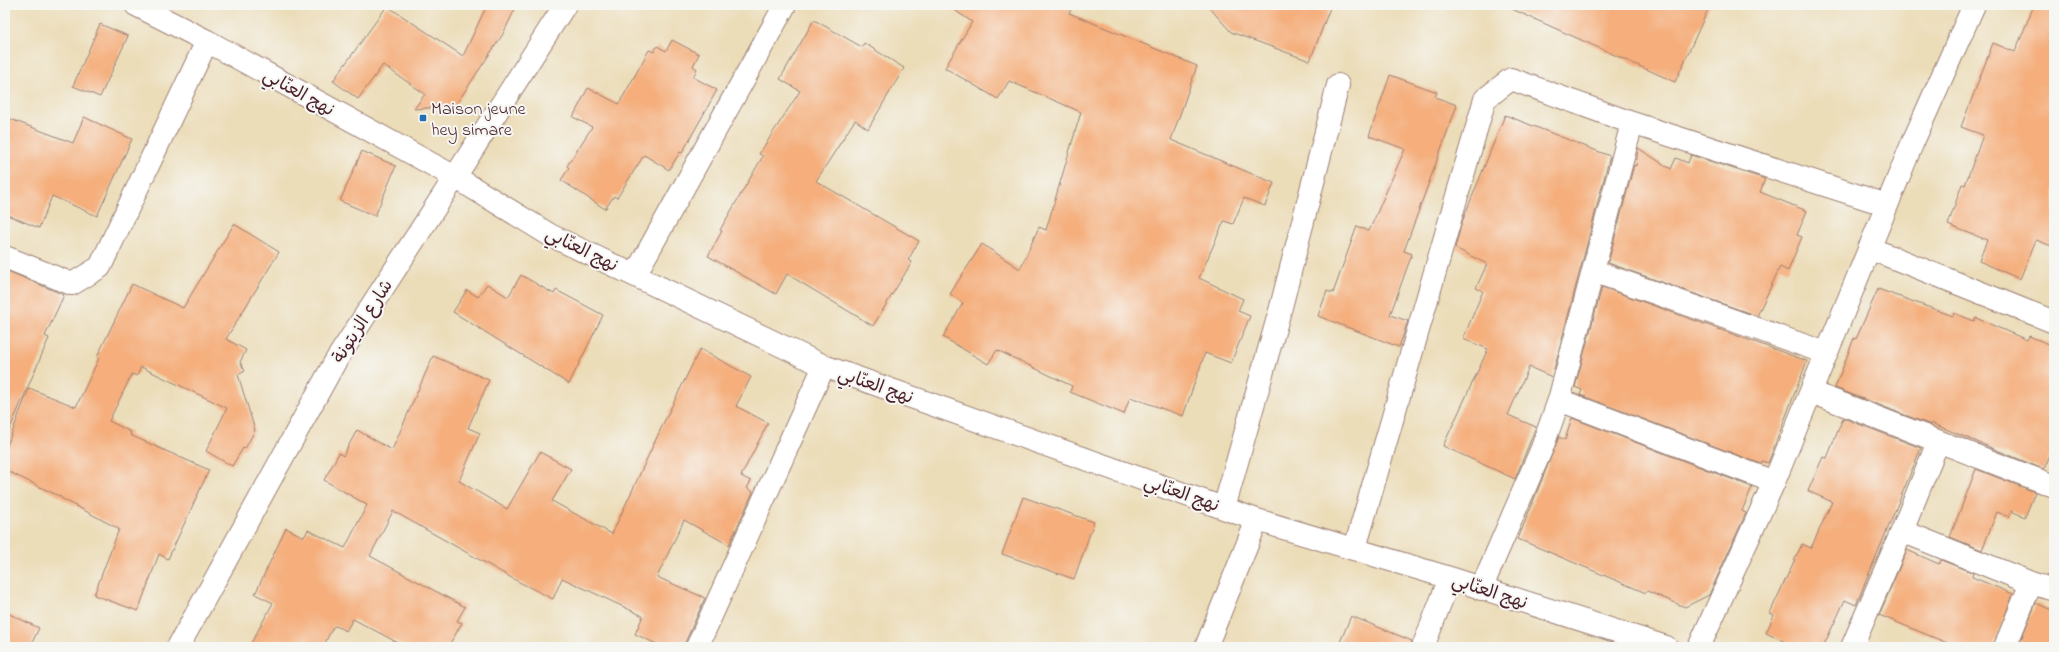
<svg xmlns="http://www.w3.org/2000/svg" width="2059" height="652" font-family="'Indie Flower','Playpen Sans Arabic',sans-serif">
	<rect width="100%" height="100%" fill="#f6f6f2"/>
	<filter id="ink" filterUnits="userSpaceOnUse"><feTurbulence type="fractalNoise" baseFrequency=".025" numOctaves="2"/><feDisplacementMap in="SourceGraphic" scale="8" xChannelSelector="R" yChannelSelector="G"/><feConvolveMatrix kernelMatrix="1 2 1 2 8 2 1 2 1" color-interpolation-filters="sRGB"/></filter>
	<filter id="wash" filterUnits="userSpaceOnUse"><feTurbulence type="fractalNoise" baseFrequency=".012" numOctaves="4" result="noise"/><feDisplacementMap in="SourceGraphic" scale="16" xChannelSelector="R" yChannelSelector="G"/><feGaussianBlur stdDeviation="0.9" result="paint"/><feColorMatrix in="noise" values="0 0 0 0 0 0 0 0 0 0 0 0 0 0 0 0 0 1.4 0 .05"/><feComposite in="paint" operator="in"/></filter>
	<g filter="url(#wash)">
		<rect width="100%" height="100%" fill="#ecddb9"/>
		<g id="blocks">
			<path fill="#f5ae7b" d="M487,5H517L503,34L455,106L414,109L425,94L383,65L358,99L333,81L387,6L463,56Z
				M947,5H1074L1069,13L1197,66L1171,140L1274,183L1265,206L1244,198L1233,224L1224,221L1199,278L1243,299L1238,311L1250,316L1231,363L1205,353L1183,416L1130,397L1124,414L1070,392L1072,386L997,350L988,364L943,337L963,303L950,294L982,244L1020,269L1039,227L1046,230L1081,112L1009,81L998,99L945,68L972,22Z
				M1207,5H1331L1310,61L1231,32Z
				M1503,5H1710L1675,82Z
				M2034,5H2054V247L2036,240L2020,279L1979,261L1987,240L1948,225L1962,184L1965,185L1983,135L1961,127L1993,43L2015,52Z
				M814,20L862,47L864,43L904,68L868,129L855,120L816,181L919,241L908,260L912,262L873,326L787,274L776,294L708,256L722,231L720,230L763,156L759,154L800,91L780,79Z
				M100,24L128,36L100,97L73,86Z
				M672,40L699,54L693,66L697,69L693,77L717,90L682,153L680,152L669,170L644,155L617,198L614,196L605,209L561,180L569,168L567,166L592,127L573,117L588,88L619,104L649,50L654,52L657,46L666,51Z
				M1390,75L1437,92L1435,97L1457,105L1404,251L1412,254L1390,315L1408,321L1399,347L1318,316L1327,291L1333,293L1357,226L1369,231L1405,149L1369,136Z
				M1505,115L1610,156L1552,377L1529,367L1508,415L1536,427L1515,479L1443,446L1488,349L1463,339L1483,291L1476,288L1487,264L1455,248L1462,222Z
				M5,117L73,143L84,117L132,139L97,216L52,196L39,228L5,214Z
				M1638,148L1671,169L1676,158L1688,163L1691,155L1765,179L1760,192L1807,211L1797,235L1802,237L1788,271L1780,267L1757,316L1608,263L1634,165L1636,166Z
				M362,151L396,166L375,216L340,201Z
				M234,224L279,252L226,339L246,350L240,362L245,371L238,375L255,430L245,449L243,448L232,466L206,451L227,408L141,367L137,376L132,374L109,421L131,432L130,435L209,470L168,559L159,554L138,611L94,595L119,529L61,498V497L5,470V451L29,388L76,407L99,358L97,357L132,284L183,308Z
				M5,270L64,295L45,336L49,338L5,440Z
				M521,275L554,294L556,290L603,315L569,384L453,312L467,290L478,297L487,284L508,297Z
				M1602,287L1807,361L1768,463L1762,461L1761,464L1580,395L1582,390L1575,387Z
				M1878,289L1953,316L1954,313L1974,321L1976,318L2027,340L2029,336L2054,346V445L2045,467L2043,469L1931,423V425L1835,388L1854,338L1856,339Z
				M700,349L751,377L736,406L768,423L741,476L751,481L747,488L753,492L729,545L684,520L657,577L705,598L683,647H663L635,634L643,616L562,578L553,599L519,582L393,511L370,556L465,607L457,621L462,623L448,647H406L353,619L346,631L336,626L333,627L323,647H249L273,603L255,594L286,528L304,537L308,530L345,548L367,505L324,480L339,453L343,456L357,430L392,450L433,356L489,380L468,428L480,433L459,481L507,509L540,452L571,469L552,501L612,534L663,424Z
				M1572,418L1752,487L1742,511L1746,513L1709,595L1685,607L1647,591L1646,593L1518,539L1559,437L1565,440Z
				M1843,418L1921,448L1856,605L1845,600L1823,647H1796L1766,633L1774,615L1770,613L1802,544L1811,548L1832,502L1808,491L1823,457L1827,458Z
				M1976,469L2035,492L2025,517L2011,511L2009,517L1997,512L1982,550L1950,537Z
				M1023,497L1094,522L1074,579L1002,554Z
				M1907,550L1939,564L1941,560L1973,573L1972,577L2013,594L1993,647H1957L1879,615Z
				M2036,603L2054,611V647H2018Z
				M5,612L39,628L30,647H5Z
				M1351,616L1412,641L1411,647H1338Z"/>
		</g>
	</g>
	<g filter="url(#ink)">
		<use href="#blocks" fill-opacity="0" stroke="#9b7e72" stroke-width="1"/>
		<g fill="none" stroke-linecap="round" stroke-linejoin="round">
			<g stroke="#9b7e72" stroke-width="24">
				<path id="minor" d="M136,5L207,41L455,177L550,235L824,366L1257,520L1450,578L1666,647
					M1869,248L2054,322
					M5,257L72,284L100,267L207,41
					M1593,271L1826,353
					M635,275L785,5
					M1811,392L2054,486
					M1559,400L1774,482
					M1224,508L1281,307L1338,85
					M1902,531L1938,442
					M1355,548L1485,99L1511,79L1632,123L1887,205
					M1481,589L1542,448L1559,400L1632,123
					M697,647L824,366
					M1206,647L1257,520
					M1423,647L1450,578
					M1699,647L1774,482L1912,144L1974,5
					M1852,647L1902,531L2031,583L2054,590
					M2005,647L2031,583"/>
			</g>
			<g stroke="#9b7e72" stroke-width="24">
				<path id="tertiary" d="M178,647L335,362L455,177L565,5"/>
			</g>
			<use href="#minor" stroke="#fff" stroke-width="22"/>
			<use href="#tertiary" stroke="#fff" stroke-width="22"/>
		</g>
	</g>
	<rect fill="#1f6fb2" stroke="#f6f6f2" stroke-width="1.5" x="419" y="114" width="8" height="8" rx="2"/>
	<g text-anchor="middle" stroke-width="4" stroke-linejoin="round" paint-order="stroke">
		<g font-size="18" fill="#4a1f2b" stroke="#f6f6f2">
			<text transform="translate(299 92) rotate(29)" y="6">نهج العنّابي</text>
			<text transform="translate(582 249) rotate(26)" y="6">نهج العنّابي</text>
			<text transform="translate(362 321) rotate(-57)" y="6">شارع الزيتونة</text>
			<text transform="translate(876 385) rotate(19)" y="6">نهج العنّابي</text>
			<text transform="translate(1182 493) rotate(19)" y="6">نهج العنّابي</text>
			<text transform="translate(1490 591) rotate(18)" y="6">نهج العنّابي</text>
		</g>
		<g font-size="18" fill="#4a1f2b" stroke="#f6f6f2" text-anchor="start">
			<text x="431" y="114">Maison jeune<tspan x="431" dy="21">hey simare</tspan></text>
		</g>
	</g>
	<rect width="2059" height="652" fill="none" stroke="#f6f6f2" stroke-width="20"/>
</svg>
